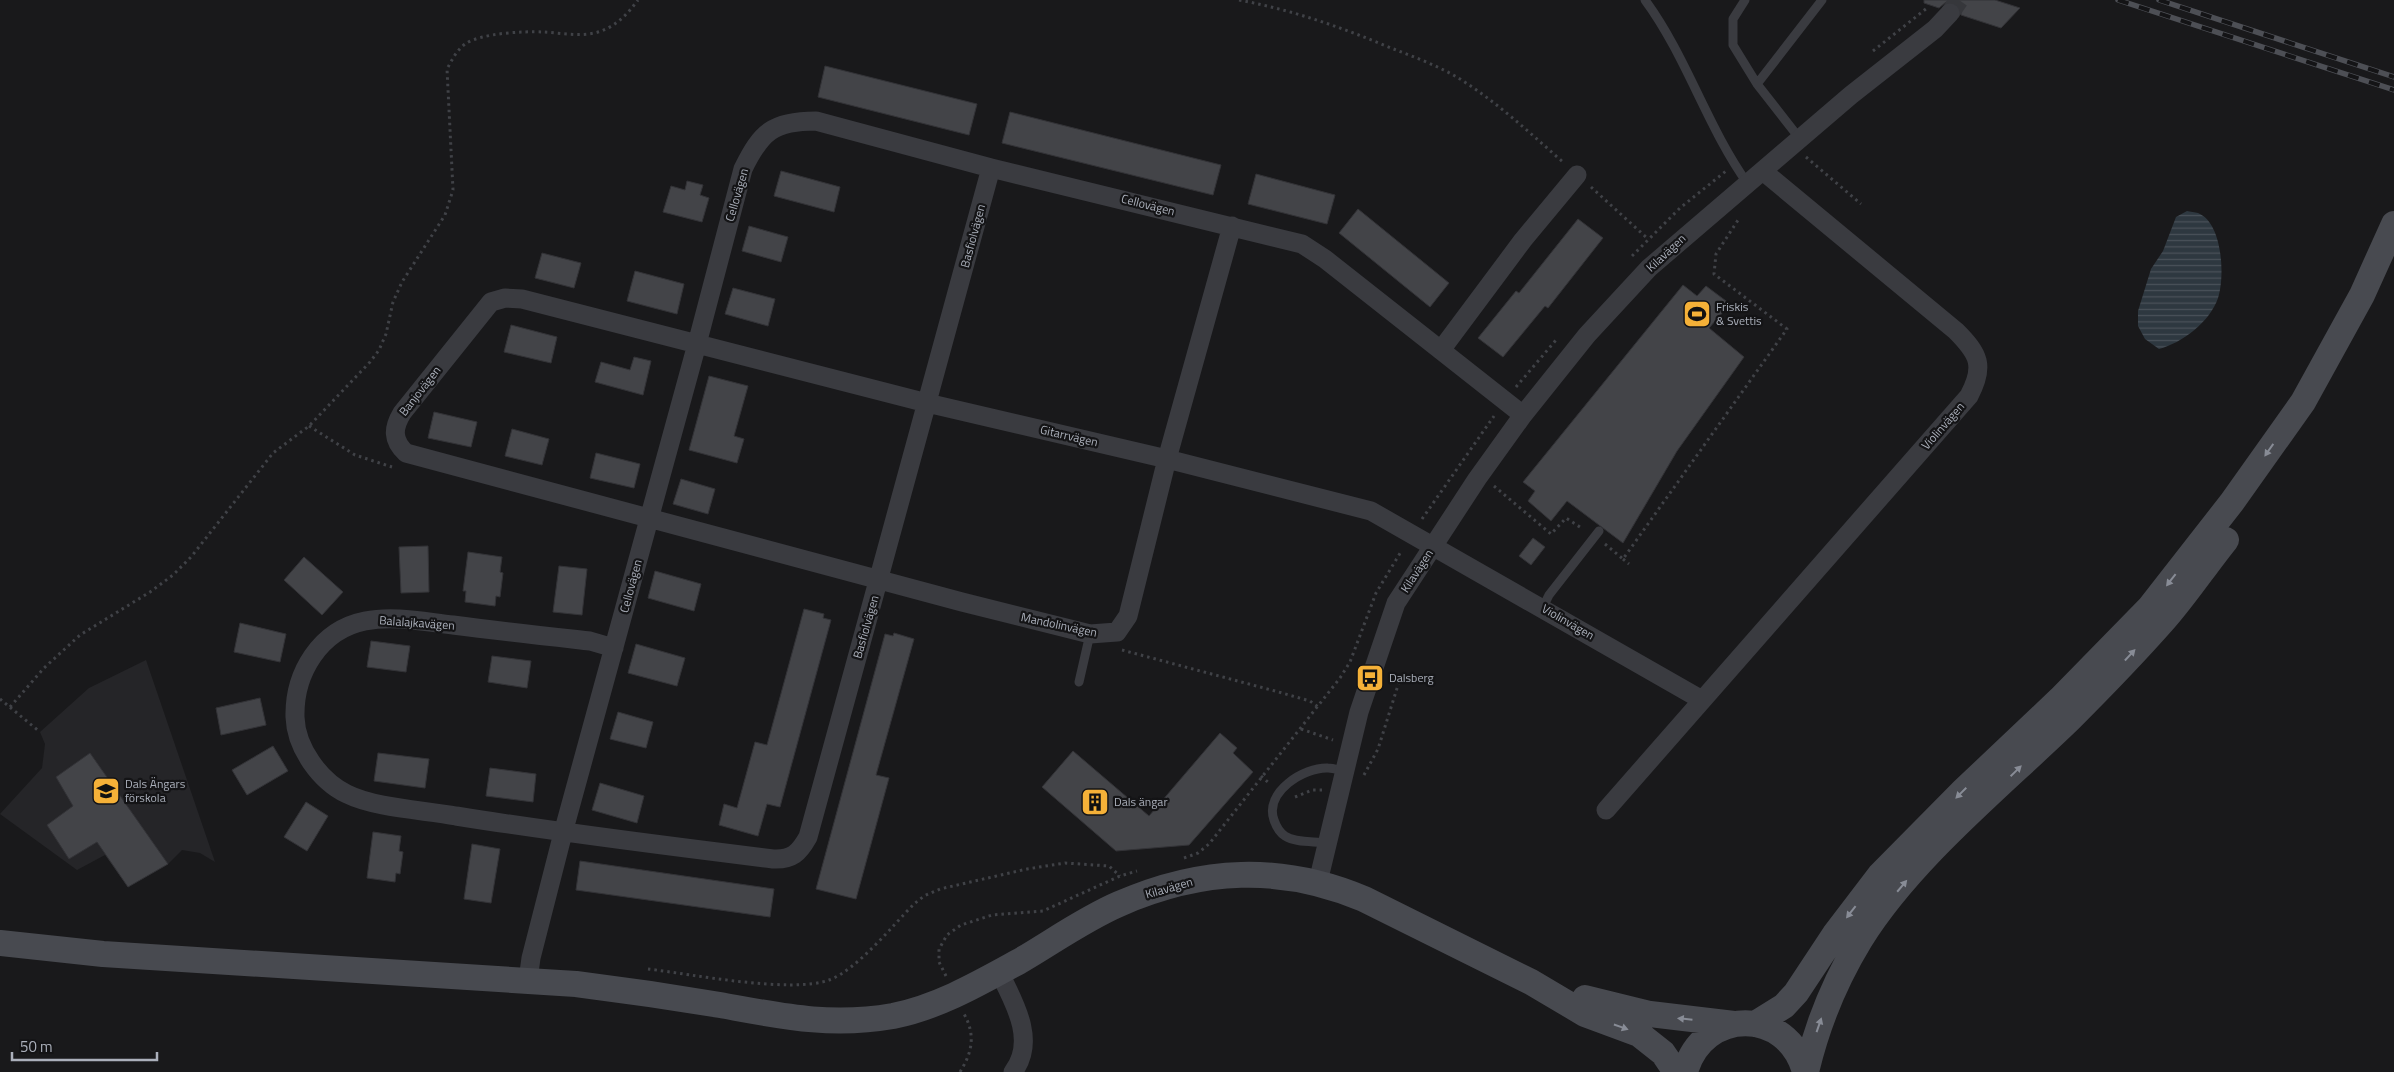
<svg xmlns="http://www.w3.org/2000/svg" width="2394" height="1072" font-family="'Titillium Web',sans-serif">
	<defs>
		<pattern id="water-rules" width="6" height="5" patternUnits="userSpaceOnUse" patternTransform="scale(1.25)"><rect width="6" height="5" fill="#2e3840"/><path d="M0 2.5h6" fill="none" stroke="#4a525a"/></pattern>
	</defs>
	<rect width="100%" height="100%" fill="#19191b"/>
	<path fill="#252528" d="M146,660L215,862L200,853L182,850L168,864L128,887L105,855L77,870L0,814L42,768L45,744L40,732L89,688Z"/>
	<path fill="url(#water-rules)" d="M2187,211C2190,212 2195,212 2198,213C2223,223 2225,277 2218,298C2210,322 2182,343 2159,349L2145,339L2138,326V311L2151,269L2163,251L2176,217Z"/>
	<path fill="#434448" stroke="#333337" d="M1924,0H1995L2020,8L2001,28L1961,15V9L1953,2H1946L1939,8L1924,3Z
		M825,66L977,104L969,135L818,97Z
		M1010,112L1221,165L1213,195L1002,143Z
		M781,171L840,187L834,212L774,196Z
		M1256,174L1335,195L1327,224L1248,204Z
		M687,181L703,185L700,195L709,198L702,222L663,212L671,186L685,190Z
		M1358,209L1449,283L1430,307L1339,233Z
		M1578,219L1603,238L1548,308L1545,306L1503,357L1478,338L1516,291L1519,293Z
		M749,226L788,237L781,262L742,251Z
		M542,253L581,263L574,288L535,278Z
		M635,271L684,284L677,314L627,301Z
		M1683,285L1697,296L1706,286L1730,304L1709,328L1744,357L1677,451L1623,543L1567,501L1551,521L1528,501L1535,491L1523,482Z
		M733,288L775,299L768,326L725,314Z
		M511,325L557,337L551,363L504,352Z
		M634,357L651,361L643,395L595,382L601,362L630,370Z
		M709,376L748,386L734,436L744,439L737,463L689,450Z
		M434,412L477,422L471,447L428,438Z
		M512,429L549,439L542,465L505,456Z
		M596,453L640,464L634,488L590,478Z
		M681,479L715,489L708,514L673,504Z
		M1533,538L1545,547L1531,565L1519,556Z
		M428,546L429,592L401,593L399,547Z
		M468,552L502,557L500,572L503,573L500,597L496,596L495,606L465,602L466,591H463Z
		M304,557L343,592L322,615L284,580Z
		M559,566L587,569L582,615L553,612Z
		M655,571L701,584L694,611L648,598Z
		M804,609L824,614L823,618L831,620L780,807L767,804L758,836L719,825L724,804L737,808L755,742L767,745Z
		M240,623L286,634L280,662L234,652Z
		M894,633L914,639L876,775L889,778L856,899L816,889L885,634L893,636Z
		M371,641L410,646L406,672L367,667Z
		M636,644L685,658L677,686L628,673Z
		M492,656L531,661L527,688L488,682Z
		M260,698L266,725L221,735L216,708Z
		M618,712L653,722L646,748L610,739Z
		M1220,733L1237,748L1233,753L1253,772L1189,845L1116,851L1042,787L1073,751L1149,816Z
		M273,746L288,771L247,795L232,770Z
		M90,753L168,864L128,887L97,842L69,859L47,825L73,806L56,777Z
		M378,753L429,759L425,788L374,781Z
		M490,768L536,774L533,802L486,796Z
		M600,783L644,796L637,823L592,810Z
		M306,802L328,816L307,851L284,837Z
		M373,832L401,836L399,851L403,852L400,874L396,873L395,882L367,878Z
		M472,844L500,849L491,903L464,899Z
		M580,861L774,889L770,917L576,890Z"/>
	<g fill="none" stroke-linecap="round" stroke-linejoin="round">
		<path stroke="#36373b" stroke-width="19" stroke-dasharray="19 9" stroke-linecap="butt" d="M1950,13L1959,0"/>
		<path stroke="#404247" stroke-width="3" stroke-dasharray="2.5 4" stroke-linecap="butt" d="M1239,0C1292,10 1341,27 1391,48C1414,57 1439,66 1460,79C1498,103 1530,133 1564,163
			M1873,51L1927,8
			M1806,157L1861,204
			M1591,187L1647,238
			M1632,256L1680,208L1726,171
			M1516,387L1556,340
			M309,426L355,455L392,467
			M1494,486L1551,534L1566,518L1583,529
			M1422,519L1494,416
			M1605,544L1623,559L1787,329L1714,274L1716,254L1740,217
			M1623,559L1629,564
			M1122,650L1275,691L1310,701L1318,707
			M0,699L40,732
			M10,707L44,668L80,635L150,592L173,575L191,557L273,453L309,426L370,362L379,350L386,334L393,302L402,282L445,215L453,190L447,69C452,60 456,51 465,44C481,33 524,31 543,32C564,33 588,39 608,28C621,21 629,12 638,0
			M1301,729L1333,740
			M1364,775L1378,749L1399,682H1394
			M1261,776L1270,784
			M1295,797L1312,790H1322
			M1184,858L1198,853L1209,844L1340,678L1350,662L1376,593L1402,550
			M648,969C691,974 791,994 829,980C857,970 893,925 914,904L924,896L940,889L1027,869L1065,863L1109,866L1120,876
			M946,976L939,962V949L947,935L961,925L992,915L1043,911L1120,876L1137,871
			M960,1072C972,1053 976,1035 964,1014"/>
		<path stroke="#3a3b40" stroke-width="9" d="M1645,0C1687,57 1707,127 1748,184
			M1745,0L1733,19V45L1757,84L1800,139
			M1757,84L1822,0
			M1543,607L1549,595L1599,531
			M1079,682L1090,634
			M1327,843C1313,841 1296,843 1285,836C1279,832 1276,826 1274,820C1264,792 1304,767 1328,768C1333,768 1339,770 1344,771"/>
		<path stroke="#3a3b40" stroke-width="19" d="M1232,226L1167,459L1128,616L1117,632L1090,634L962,602L406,453C392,440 393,428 402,413L491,302L505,298L522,299L927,403L1167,459L1371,511L1702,700
			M1441,350L1523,240L1577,175
			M614,648L590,641C545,636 499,631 453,625C425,622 394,615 365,621C320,630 294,673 295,717C296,748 320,781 347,794C375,808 424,810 456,816C562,833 667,846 773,859C792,860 799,853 808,837L991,168
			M1606,810L1969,396C1985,366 1979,354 1956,331L1764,172
			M1318,882L1359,712L1396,603L1477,479L1523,415L1587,335L1649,268L1851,95L1935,29L1950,13
			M999,972C1014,1002 1037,1041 1013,1072
			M528,980L531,958L563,833L697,344L743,169C761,132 773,121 816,121L991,168L1302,244L1325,259L1523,415"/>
		<path stroke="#484a50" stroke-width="26" d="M0,943L103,954L576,984C624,990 672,997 720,1005C781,1016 830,1027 893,1016C938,1007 978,984 1018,962C1051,943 1084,919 1119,904C1201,868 1281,864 1364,899L1531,982L1585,1014L1639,1034L1663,1053L1676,1072
			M1585,998L1650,1014L1734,1024
			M1755,1024L1784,1006L1796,993L1835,934L1880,875L1964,790L2060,699L2150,607L2232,502L2303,402L2362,295L2394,224
			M1685,1072C1703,1007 1788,1007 1805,1072
			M1806,1072C1817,1025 1835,981 1860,940C1911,858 2001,786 2070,719C2102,687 2134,654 2164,620C2186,595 2205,566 2226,540"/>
		<g stroke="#4d4f55" stroke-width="5.5">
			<path id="rail" d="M2118,0L2394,90
				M2159,0L2394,77"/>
		</g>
		<use href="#rail" stroke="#141416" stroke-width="4" stroke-dasharray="11" stroke-linecap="butt"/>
	</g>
	<defs><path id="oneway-solid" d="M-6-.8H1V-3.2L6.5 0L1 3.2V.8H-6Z" transform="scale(1.25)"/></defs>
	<g fill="#888c96">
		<use href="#oneway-solid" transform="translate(2269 450) rotate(125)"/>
		<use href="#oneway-solid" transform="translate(2171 580) rotate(128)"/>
		<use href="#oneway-solid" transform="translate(2130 655) rotate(-47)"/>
		<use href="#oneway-solid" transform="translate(2016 771) rotate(-44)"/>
		<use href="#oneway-solid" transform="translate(1961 793) rotate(135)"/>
		<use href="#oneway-solid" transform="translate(1902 886) rotate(-50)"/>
		<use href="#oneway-solid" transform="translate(1851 912) rotate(128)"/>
		<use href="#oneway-solid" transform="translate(1685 1019) rotate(-174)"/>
		<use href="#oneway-solid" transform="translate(1819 1025) rotate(-71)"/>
		<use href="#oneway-solid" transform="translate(1621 1027) rotate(19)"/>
	</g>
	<defs>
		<g id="stadium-square" transform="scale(1.4375)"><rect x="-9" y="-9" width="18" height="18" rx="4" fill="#f5b138" stroke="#141416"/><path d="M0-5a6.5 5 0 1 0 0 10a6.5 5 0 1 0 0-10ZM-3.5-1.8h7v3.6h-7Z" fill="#111"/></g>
		<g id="bus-square" transform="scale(1.4375)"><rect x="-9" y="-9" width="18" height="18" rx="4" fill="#f5b138" stroke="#141416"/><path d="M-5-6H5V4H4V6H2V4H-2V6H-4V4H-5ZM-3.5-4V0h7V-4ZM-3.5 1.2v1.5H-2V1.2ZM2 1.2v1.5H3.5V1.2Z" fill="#111"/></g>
		<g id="school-square" transform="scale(1.4375)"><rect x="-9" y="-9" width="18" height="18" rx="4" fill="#f5b138" stroke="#141416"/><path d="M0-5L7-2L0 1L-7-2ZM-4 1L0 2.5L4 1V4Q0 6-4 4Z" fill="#111"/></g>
		<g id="building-square" transform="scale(1.4375)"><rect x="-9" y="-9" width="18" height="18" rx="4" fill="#f5b138" stroke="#141416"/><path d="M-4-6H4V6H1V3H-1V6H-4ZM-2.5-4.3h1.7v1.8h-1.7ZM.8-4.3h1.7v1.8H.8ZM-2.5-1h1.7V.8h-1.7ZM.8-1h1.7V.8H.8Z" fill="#111"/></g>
	</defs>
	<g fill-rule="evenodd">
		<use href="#stadium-square" x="1697" y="314"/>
		<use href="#bus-square" x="1370" y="678"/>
		<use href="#school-square" x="106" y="791"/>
		<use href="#building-square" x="1095" y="802"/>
	</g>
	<g text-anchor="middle" stroke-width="4.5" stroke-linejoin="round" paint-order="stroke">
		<g font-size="12" fill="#abb0bb" stroke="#141416">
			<text transform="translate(737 195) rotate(-74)" y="4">Cellovägen</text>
			<text transform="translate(1148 205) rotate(14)" y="4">Cellovägen</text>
			<text transform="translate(973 236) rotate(-75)" y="4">Basfiolvägen</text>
			<text transform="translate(1666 253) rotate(-43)" y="4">Kilavägen</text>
			<text transform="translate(420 391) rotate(-52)" y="4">Banjovägen</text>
			<text transform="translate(1943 426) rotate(-49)" y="4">Violinvägen</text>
			<text transform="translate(1069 436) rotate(13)" y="4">Gitarrvägen</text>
			<text transform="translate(1417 571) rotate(-57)" y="4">Kilavägen</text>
			<text transform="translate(631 586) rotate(-75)" y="4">Cellovägen</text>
			<text transform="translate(1568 622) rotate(30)" y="4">Violinvägen</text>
			<text transform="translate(417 623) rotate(4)" y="4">Balalajkavägen</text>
			<text transform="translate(1059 625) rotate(12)" y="4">Mandolinvägen</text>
			<text transform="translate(866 627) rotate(-74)" y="4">Basfiolvägen</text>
			<text transform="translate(1169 888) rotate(-16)" y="4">Kilavägen</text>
		</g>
		<g font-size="12" fill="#abb0bb" stroke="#141416" text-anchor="start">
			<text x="1716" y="311">Friskis<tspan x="1716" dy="14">&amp; Svettis</tspan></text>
			<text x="1389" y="682">Dalsberg</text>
			<text x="125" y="788">Dals Ängars<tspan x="125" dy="14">förskola</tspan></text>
			<text x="1114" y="806">Dals ängar</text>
		</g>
	</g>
	<path d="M12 1052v8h145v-8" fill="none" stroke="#abb0bb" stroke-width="2.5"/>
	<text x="20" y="1052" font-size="15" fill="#abb0bb" stroke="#141416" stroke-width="4" paint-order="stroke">50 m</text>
</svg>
